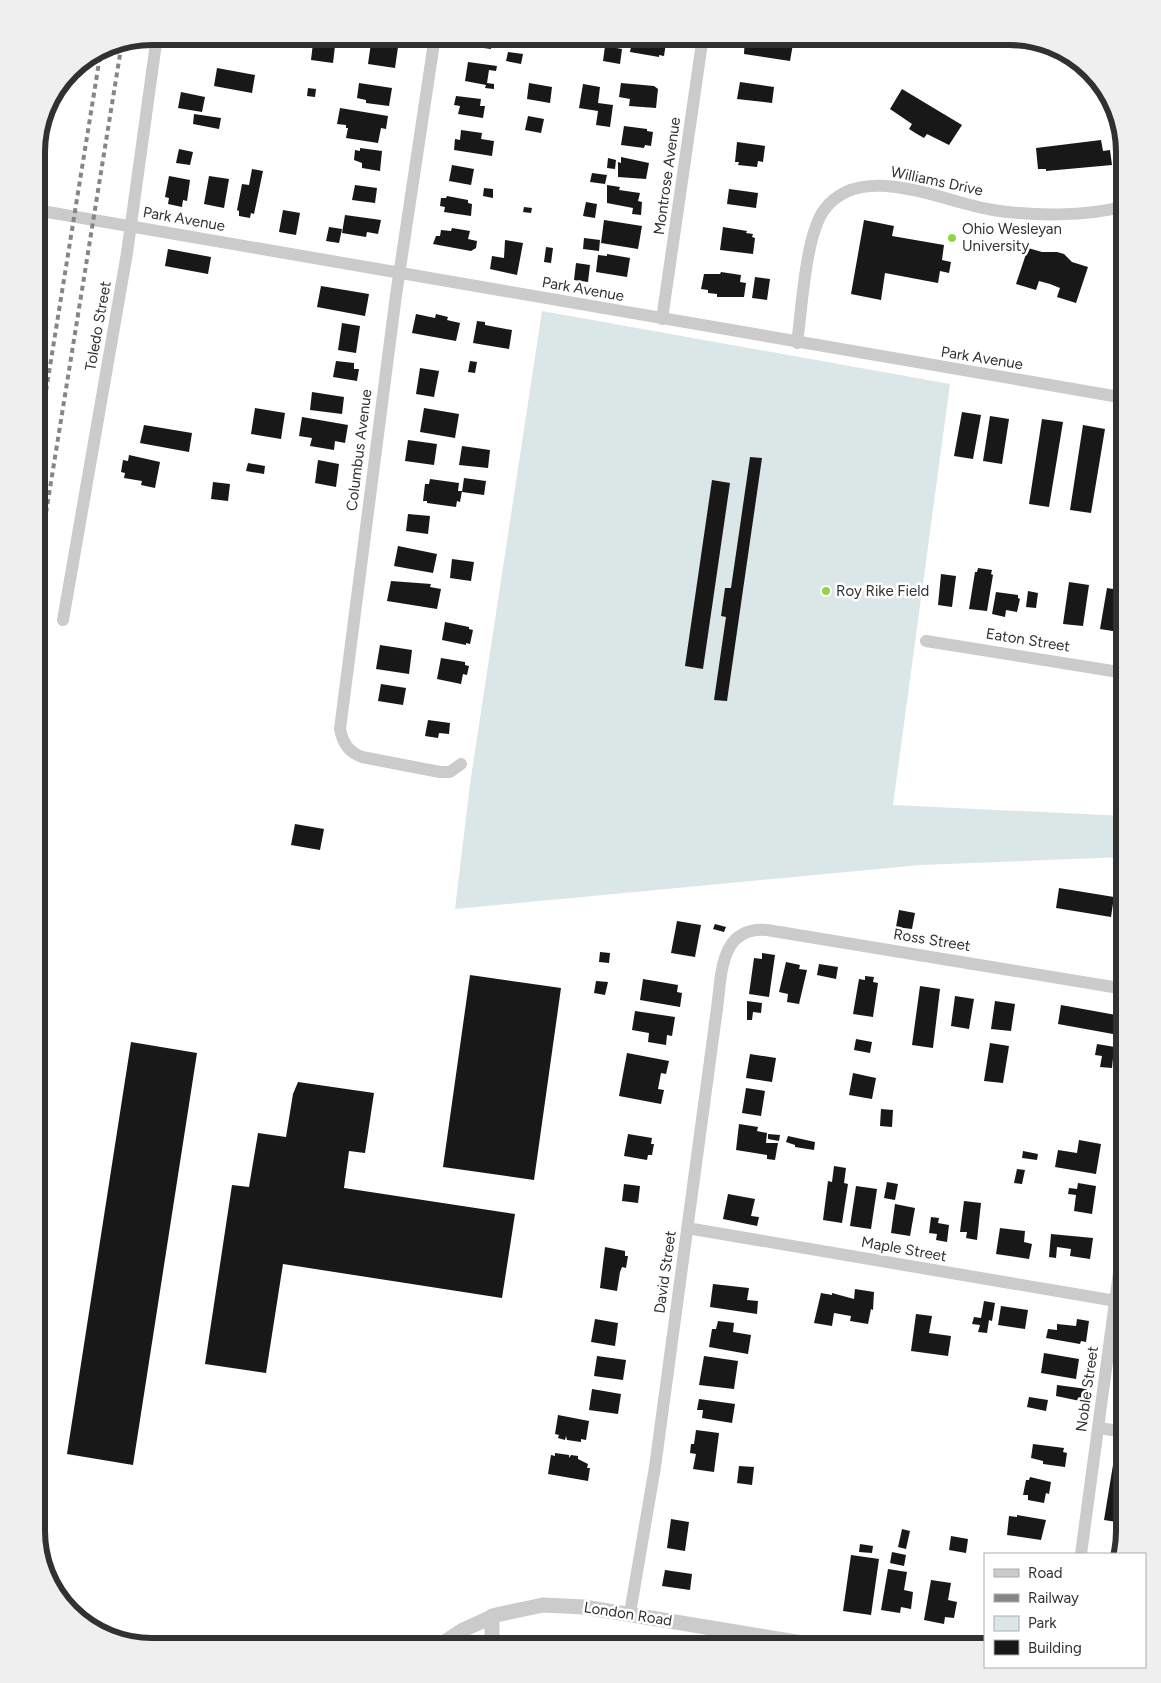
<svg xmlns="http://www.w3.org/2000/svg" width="1161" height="1683" font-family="Figtree,sans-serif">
	<rect width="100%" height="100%" fill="#fff"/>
	<path fill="#dbe7e7" d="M542,311L950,384L893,805L1125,816V857L920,865L455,909L470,784Z
		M36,338L45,339L36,401Z"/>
	<path fill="#181818" d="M194,36H216L214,48L193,45Z
		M633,36H667L664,56L659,55V57L630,52Z
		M745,36H786L785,42L793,44L790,61L744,54Z
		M470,38L492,41L491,49L469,46Z
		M313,43L335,46L333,63L311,60Z
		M371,43L398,47L395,68L368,64Z
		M605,46L622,49L620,64L603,61Z
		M508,52L523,54L521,64L506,61Z
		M468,62L497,66L496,71L489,70L487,83L494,84V89L485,88L486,85L465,81Z
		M217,68L255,75L252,93L214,86Z
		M740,82L774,87L772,103L737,99Z
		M359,83L392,88L389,106L366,103V100L357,98Z
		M529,83L552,87L550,103L527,99Z
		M621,83L654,86L658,89L656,108L629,106L630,99L619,97Z
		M583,84L600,87L598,103L613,105L610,127L596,125L598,111L579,108Z
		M308,88L316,89L315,97L307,96Z
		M902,89L962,125L949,145L927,134L924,138L917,134L909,129L912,124L890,109Z
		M181,92L205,97L202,112L178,108Z
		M456,96L481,99L480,106H485L483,118L458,114L460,106L454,105Z
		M340,108L388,116L386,129L381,128L378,143L346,138L348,128H346V125L337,124Z
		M194,114L221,118L219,129L193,124Z
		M528,116L544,119L541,133L525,130Z
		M624,126L647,129V131L653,132L651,146L645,145L644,148L621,145Z
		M461,130L482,133L481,139L494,141L492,156L454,150L455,139L460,140Z
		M1101,140L1103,151L1110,150L1112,165L1046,171V169H1038L1036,148Z
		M737,142L765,146L763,162L758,161L757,167L738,165L739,162H735Z
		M360,148L382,151L380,171L362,168V163L354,160L355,150L360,151Z
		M179,149L193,152L190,165L176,163Z
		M621,157L649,163L646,179L618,177V162L621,163Z
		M608,158L616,160L615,169L607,168Z
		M452,165L474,169L471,185L449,181Z
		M252,169L263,171L254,214L251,213L250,218L239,216V211L237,210L242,184L249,185Z
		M592,173L607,175L605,184L590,182Z
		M169,176L190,180L187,201L183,200L182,207L168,204L169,198L165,197Z
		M209,176L229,179L224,208L204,204Z
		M355,185L377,188L375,203L352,200Z
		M607,185L620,187L619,190L640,193L638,201L642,202L641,215L632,214L633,208L607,203Z
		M484,188L493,189V198L483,196Z
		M729,189L758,193L756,208L727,204Z
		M447,196L468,200V203L472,204L471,216L444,212L445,207L440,206L441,198H446Z
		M586,202L597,204L595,218L583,216Z
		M524,207L532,208L531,213L523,212Z
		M283,210L300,213L296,235L279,232Z
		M345,215L381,220L378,234L367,232L366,237L342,233Z
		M604,220L642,226L638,249L601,243Z
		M864,220L894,226L892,236L944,245L942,260L951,262L949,273L940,271L938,283L885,273L881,300L851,294Z
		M329,227L342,229L339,243L326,241Z
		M723,227L747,231L746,233L753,234L752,237L755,238L753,254L720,250Z
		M452,228L470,231L468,239L477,241L476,248L471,251L433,244L436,236H440L441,230L451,231Z
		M584,238L600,240L599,251L583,249Z
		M505,240L523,243L517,275L490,269L492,256L504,258Z
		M546,247L553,248L551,263L544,262Z
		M1028,248L1042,252H1057L1064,254L1072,262L1088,267L1076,303L1057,297L1060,288L1050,284L1039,281L1036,290L1016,284Z
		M168,249L211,257L208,274L165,266Z
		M607,254L630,258L627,277L596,272L598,255L607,256Z
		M576,263L590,265L588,282L574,280Z
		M721,272L741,275L740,282L746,283L744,297H717V294L708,293V290L701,289L704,274H720Z
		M755,277L770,279L767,300L752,298Z
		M321,286L369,294L365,316L317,307Z
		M416,314L435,318L436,314L448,317L447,320L460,323L456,341L412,333Z
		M477,321L485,322V325L512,330L509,349L473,343Z
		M342,323L360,326L356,353L338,350Z
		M336,361L354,363V369H359L357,381L333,377Z
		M470,361L477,362L475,373L468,372Z
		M420,368L439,371L434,397L416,394Z
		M312,392L344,397L342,414L310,410Z
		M255,408L285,413L281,439L251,434Z
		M424,408L459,414L455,438L420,432Z
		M962,412L981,415L973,459L954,456Z
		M990,416L1009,419L1002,464L983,461Z
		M302,417L348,425L345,443L335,441L334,450L310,446L312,438L299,436Z
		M1042,419L1063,422L1049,507L1029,504Z
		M144,425L192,433L189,452L140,443Z
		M1083,425L1105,429L1091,513L1070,510Z
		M1118,435L1125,437V452L1115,450Z
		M408,440L437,444L434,465L405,461Z
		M462,446L490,450L488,468L459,465Z
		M129,455L160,462L155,488L141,485L142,481L124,478L125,473L121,472L123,460L128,461Z
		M750,457L762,458L727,701L714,700L726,617L721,616L725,588H731Z
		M318,460L339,464L336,487L315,483Z
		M248,463L265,466L264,474L246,471Z
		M464,478L486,481L484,495L462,492Z
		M430,479L459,483L458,491H462L460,502L457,501L456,507L427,503V501H423L425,484H429Z
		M712,480L730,483L703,669L685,666Z
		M213,482L230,484L228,501L211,499Z
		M408,514L430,516L428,534L406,531Z
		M398,546L437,554L433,573L394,566Z
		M452,559L474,562L471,581L450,578Z
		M978,568L992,570L991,574L993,575L987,611L969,609L975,572H977Z
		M941,574L956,576L952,607L938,605Z
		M391,581L431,584L430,587L441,589L437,609L387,601Z
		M1069,582L1089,585L1083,626L1063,624Z
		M1107,588L1125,591L1119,632L1100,629Z
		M1028,591L1038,593L1036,608L1026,607Z
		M996,592L1018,595V598L1020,599L1017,612L1006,610L1005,617L992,614Z
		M445,622L469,627V629L473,630L470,644L466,643V645L442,640Z
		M380,645L412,650L409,674L376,669Z
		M441,658L465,662V665L469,666L467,675L463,674L461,684L437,679Z
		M381,684L406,688L403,705L378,701Z
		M428,720L450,723L449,734L439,733L438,738L425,736Z
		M295,824L324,829L320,850L291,845Z
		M1059,888L1114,897L1111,917L1056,908Z
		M899,910L915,913L912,929L896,927Z
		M677,921L701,925L695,957L671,953Z
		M715,924L726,927L724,932L713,929Z
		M600,952L610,953L609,963L599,962Z
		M762,953L775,955L769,997L749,994L754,958L762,959Z
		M786,962L800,965L799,969L807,970L799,1004L787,1002L788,994L779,992Z
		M819,964L838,967L836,979L817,975Z
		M470,975L561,988L534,1180L443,1167Z
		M865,976L874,977L873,982L878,983L873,1017L853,1014L859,979L865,980Z
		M643,979L678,985L677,992L682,993L680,1007L640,1000Z
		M596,981L608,982L605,995L594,993Z
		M920,986L940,989L933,1048L912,1045Z
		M955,996L974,999L969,1029L951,1026Z
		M747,1001L762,1003L761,1013L753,1012L752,1020H747Z
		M995,1001L1015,1004L1011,1031L991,1029Z
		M1061,1005L1116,1015L1113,1034L1058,1024Z
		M635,1011L675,1017L672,1036L667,1035L666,1045L648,1042L649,1033L632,1030Z
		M856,1039L872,1042L870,1053L854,1050Z
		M131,1042L197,1053L133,1465L67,1454Z
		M990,1043L1009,1046L1003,1083L984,1081Z
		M1097,1044L1121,1048L1119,1059L1113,1058L1112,1068L1100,1067L1102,1056L1095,1055Z
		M627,1053L669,1061L666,1074L661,1073L658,1089L664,1090L661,1104L619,1096Z
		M750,1054L776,1058L772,1082L746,1078Z
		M853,1073L876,1078L872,1099L849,1095Z
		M298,1082L374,1093L365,1153L349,1151L344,1188L515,1214L502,1298L283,1264L266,1373L205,1364L232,1185L249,1187L258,1133L286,1137L293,1094Z
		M746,1088L765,1091L761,1116L742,1113Z
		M881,1109L893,1110L892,1127L880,1126Z
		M739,1124L758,1127L757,1131L767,1133L766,1143H778L775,1160L767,1159V1155L736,1150Z
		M628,1134L652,1138L651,1144H654L652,1155H648L647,1160L624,1156Z
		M768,1134L780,1135L779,1141L768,1139Z
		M788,1136L815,1142L814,1150L795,1147V1145L786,1142Z
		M1079,1140L1101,1144L1096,1174L1055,1167L1058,1150L1077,1153Z
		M1023,1151L1038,1154L1037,1160L1022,1158Z
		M834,1166L846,1168L844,1183L848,1184L842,1223L823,1220L828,1181L832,1182Z
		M1017,1169L1025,1170L1022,1184L1014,1183Z
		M887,1182L898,1184L895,1200L884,1198Z
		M1078,1183L1096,1186L1092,1214L1074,1211L1076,1195L1068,1194L1069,1188L1077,1189Z
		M624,1184L640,1186L638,1203L622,1201Z
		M856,1186L877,1189L871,1229L850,1226Z
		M728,1194L755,1199L751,1216L759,1217L757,1226L723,1219Z
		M964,1201L981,1203L977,1240L966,1238L967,1232H960Z
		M895,1204L915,1208L910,1236L891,1233Z
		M931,1217L939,1218L938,1223L949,1225L947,1242L936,1240L937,1234L929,1233Z
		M1000,1228L1025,1231L1024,1242L1032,1244L1029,1259L996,1254Z
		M1051,1234L1093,1238L1090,1259L1070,1256L1071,1249L1057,1247L1056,1258L1049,1257Z
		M605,1247L625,1251V1256H628L626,1268L622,1267L620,1272L617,1291L600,1288Z
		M713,1284L749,1288L747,1300L758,1301L757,1314L710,1307Z
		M855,1289L874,1292L873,1310L871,1309L868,1324L850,1321L851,1316L834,1313L832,1326L814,1323L821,1293L832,1295V1293L854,1299Z
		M984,1301L995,1303L992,1321L989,1320L987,1333L978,1332L980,1325L972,1324L974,1317L981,1318Z
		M1001,1306L1028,1310L1025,1329L998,1325Z
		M916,1314L932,1316L929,1333L951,1336L948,1356L911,1351Z
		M595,1319L618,1323L615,1346L591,1342Z
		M1077,1319L1089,1321L1086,1342L1081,1341L1080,1344L1046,1338L1048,1329L1057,1330V1324L1076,1326Z
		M718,1321L734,1323L733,1332L751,1335L748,1354L709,1347L712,1329H716Z
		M1044,1353L1079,1359L1076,1379L1041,1373Z
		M597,1356L626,1360L623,1380L594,1376Z
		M704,1356L738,1361L734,1389L699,1385Z
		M1057,1385L1087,1389L1085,1402L1056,1396Z
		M592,1389L621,1394L618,1414L589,1410Z
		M1029,1397L1048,1400L1046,1411L1027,1407Z
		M699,1399L735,1404L732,1423L702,1418L703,1410H697Z
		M558,1415L589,1421L586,1440L581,1439V1442L567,1440L566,1436L565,1440L558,1438L559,1435L555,1434Z
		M696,1430L719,1433L714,1472L693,1469L696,1454L690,1453L691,1444H694Z
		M1033,1444L1064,1448L1063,1452L1067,1453L1065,1467L1043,1464V1461L1031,1458Z
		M555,1453L569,1455V1458L571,1455L578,1456V1459L588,1464L587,1468H590L588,1481L548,1474L551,1455L555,1456Z
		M1113,1465L1125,1467L1123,1523L1104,1520Z
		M739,1466L754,1467L752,1485L737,1483Z
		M1030,1477L1051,1482L1049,1494L1046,1493L1044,1503L1028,1500V1495H1023L1026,1480H1029Z
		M1017,1515L1046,1520L1041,1540L1007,1535L1009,1516L1017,1517Z
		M671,1519L689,1522L685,1551L667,1548Z
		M902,1529L910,1531L906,1549L898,1547Z
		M951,1536L968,1539L966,1553L949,1550Z
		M860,1544L873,1546L872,1553L859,1552Z
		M892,1552L906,1555L904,1566L890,1563Z
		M851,1555L879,1559L871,1615L843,1611Z
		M888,1569L907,1572L904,1590L913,1592L911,1609L901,1607L900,1613L881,1610Z
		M665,1570L692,1574L690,1590L662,1586Z
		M931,1580L951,1583L948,1600L957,1602L954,1618L945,1617L944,1624L924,1620Z
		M548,1636L578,1641V1644L589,1647H547Z"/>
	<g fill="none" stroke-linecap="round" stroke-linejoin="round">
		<path stroke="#cbcbcb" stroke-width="12" d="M435,36L396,295L340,729C343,744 349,752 362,757L440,772H450L461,764
			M36,210L1125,398
			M662,319L703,36
			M797,343C802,309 805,237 824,210C861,159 945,203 993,210C1032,216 1086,217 1125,206
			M63,620L127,253L157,36
			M926,641L1125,673
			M687,1228L1116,1301
			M1099,1428L1125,1432
			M1081,1554L1125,1228
			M630,1613L655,1467L716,1016C722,979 717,926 767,930L1125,989
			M720,1647L723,1629"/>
		<path stroke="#cbcbcb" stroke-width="15" d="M437,1647L463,1630L496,1615L543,1605L584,1607L827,1647
			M492,1647V1616"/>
		<path stroke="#868686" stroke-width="4" stroke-dasharray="5 4" stroke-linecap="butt" d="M36,453L101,50
			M36,575L122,42"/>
	</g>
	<g fill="#93d447" stroke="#fff" stroke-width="2">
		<circle cx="952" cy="238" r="5"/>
		<circle cx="826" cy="591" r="5"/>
	</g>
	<g text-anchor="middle" stroke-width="5" stroke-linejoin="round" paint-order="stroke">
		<g font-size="15" fill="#313131" stroke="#fff">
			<text transform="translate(667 176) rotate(-82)" y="5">Montrose Avenue</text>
			<text transform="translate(937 181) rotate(12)" y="5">Williams Drive</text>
			<text transform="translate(184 219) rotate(10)" y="5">Park Avenue</text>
			<text transform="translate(583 289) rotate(10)" y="5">Park Avenue</text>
			<text transform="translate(98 326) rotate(-80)" y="5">Toledo Street</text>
			<text transform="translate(982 358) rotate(9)" y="5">Park Avenue</text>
			<text transform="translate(359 450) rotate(-83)" y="5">Columbus Avenue</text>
			<text transform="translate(1028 640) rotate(9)" y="5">Eaton Street</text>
			<text transform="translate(932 940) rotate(9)" y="5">Ross Street</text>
			<text transform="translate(904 1249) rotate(10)" y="5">Maple Street</text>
			<text transform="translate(665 1272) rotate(-82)" y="5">David Street</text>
			<text transform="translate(1087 1389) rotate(-82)" y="5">Noble Street</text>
			<text transform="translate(628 1614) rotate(9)" y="5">London Road</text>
		</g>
		<g font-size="15" fill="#313131" stroke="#fff" text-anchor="start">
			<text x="962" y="234">Ohio Wesleyan<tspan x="962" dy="17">University</tspan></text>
			<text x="836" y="596">Roy Rike Field</text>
		</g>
	</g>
	<path d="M0 0H1161V1683H0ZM152 45H1009A107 107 0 0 1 1116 152V1531A107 107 0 0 1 1009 1638H152A107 107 0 0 1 45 1531V152A107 107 0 0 1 152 45Z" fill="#efefef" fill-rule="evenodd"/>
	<path fill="none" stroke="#313131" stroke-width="6" d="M152 45H1009A107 107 0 0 1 1116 152V1531A107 107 0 0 1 1009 1638H152A107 107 0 0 1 45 1531V152A107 107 0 0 1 152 45Z"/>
	<rect x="984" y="1553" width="162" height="115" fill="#ffffff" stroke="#adadad"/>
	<rect x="994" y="1569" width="25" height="8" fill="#cbcbcb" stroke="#adadad"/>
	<text x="1028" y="1578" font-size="15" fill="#313131">Road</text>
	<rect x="994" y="1594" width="25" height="8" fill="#868686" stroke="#adadad"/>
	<text x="1028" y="1603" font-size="15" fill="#313131">Railway</text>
	<rect x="994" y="1616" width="25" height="15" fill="#dbe7e7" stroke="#adadad"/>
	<text x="1028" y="1628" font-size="15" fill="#313131">Park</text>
	<rect x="994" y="1640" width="25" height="15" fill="#181818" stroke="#adadad"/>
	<text x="1028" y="1653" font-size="15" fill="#313131">Building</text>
</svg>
